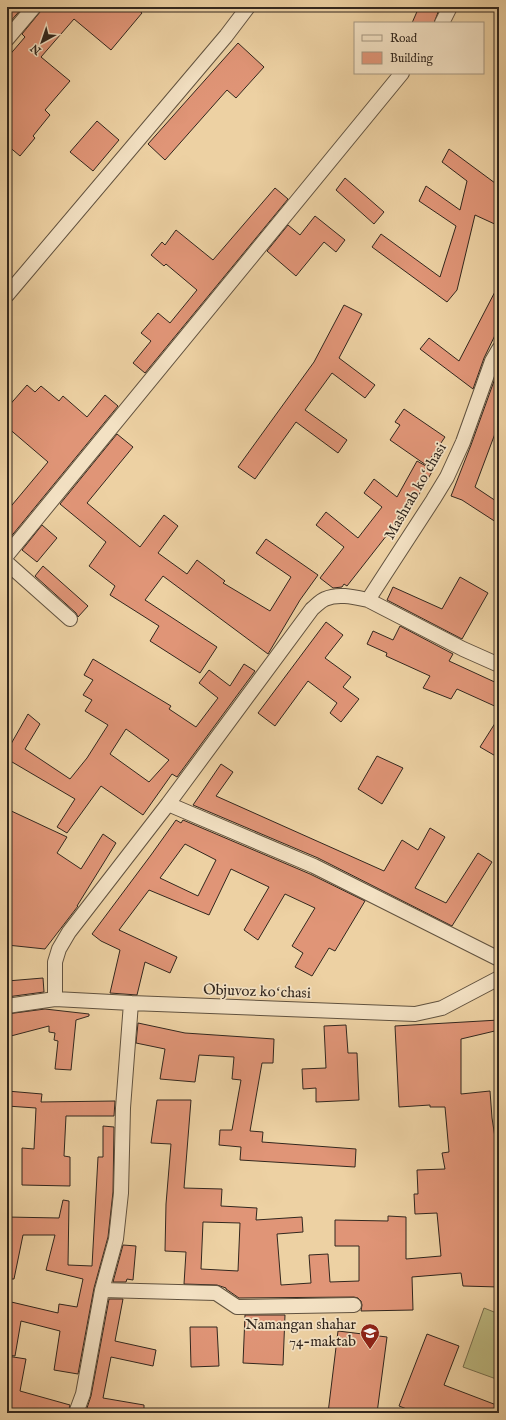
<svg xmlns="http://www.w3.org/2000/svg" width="506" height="1420" font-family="'IM FELL English',serif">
	<rect width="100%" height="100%" fill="#edd1a3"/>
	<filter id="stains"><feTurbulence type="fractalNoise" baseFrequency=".005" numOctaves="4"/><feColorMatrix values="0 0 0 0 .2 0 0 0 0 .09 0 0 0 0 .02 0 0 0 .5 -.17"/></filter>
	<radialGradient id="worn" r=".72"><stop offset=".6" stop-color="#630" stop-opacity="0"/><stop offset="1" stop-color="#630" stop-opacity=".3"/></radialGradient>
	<path fill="#bdba82" stroke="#787050" d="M484,1308L499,1314V1380L463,1367Z"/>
	<path fill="#e09577" stroke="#32271e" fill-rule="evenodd" d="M7,7H23L9,23L7,21Z
		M42,7H135L142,13L111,50L74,19L41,57L70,81L45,110L50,115L33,136L35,138L20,156L7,145V58L25,37L22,34L40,12Z
		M419,7H440L434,23H412Z
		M238,43L264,67L236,98L227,90L165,160L148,144Z
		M97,121L119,140L93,171L70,152Z
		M449,149L499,186V226L475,215L457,290L447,302L372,247L381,234L440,277L456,226L419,201L426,186L460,210L467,181L442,162Z
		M345,178L384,212L374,224L336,190Z
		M275,188L288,199L145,373L133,363L151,341L141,333L158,313L170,323L197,290L166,264L164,266L151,255L162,242L165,245L176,230L213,260Z
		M315,216L345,240L336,252L324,242L296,276L267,251L288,225L300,235Z
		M499,284V327L484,358L473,389L420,349L429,338L459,361Z
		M344,305L362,314L339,358L375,385L365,398L332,373L305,410L347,440L338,453L296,422L255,479L238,467L314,362Z
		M498,370H499V423L475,487L499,503V524L462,500L451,496L471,445Z
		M27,385L35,392L41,386L59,401L63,396L87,417L105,395L118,406L9,539L7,537V511L48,462L7,427V408Z
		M404,409L445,437L426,465L390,440L400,425L395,422Z
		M117,434L133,447L87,503L140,547L164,515L178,526L158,553L187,574L197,560L225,581L223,583L270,611L291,577L256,553L266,539L318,575L300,600L268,654L163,576L145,600L217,647L200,673L150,641L159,626L110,595L115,586L89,566L106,542L60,504Z
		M417,461L433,470L417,498H416L347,586L344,584L342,587L333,588L320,578L344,547L316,525L326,512L358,538L382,507L364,493L374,479L397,497Z
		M42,525L57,538L37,562L22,550Z
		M43,566L88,606L78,617L76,613L35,576Z
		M460,577L488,593L462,639L387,600L393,587L442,609Z
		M326,622L343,635L325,658L351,677L343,687L359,699L341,722L330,713L337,703L308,681L275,726L258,713Z
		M400,626L453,654L449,661L499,684V708L457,689L451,699L423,688L430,676L386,656L387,653L367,644L373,631L393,640Z
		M93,659L171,706L169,709L196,727L218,698L199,683L209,670L230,686L244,664L255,671L177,777L172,774L143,815L101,786L67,833L57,827L75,799L7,759V751L28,714L40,724L25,749L70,779L87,758L108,725L85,711L92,700L83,695L93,680L84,675ZM126,729L169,760L149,782L110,754Z
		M499,717V758L480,747Z
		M377,756L403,768L382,804L358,789Z
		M221,764L233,772L216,796L384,871L402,840L418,850L430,828L445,837L415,888L446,903L478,853L492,862L452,926L318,858L193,805Z
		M7,809L67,837L57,853L81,869L103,834L116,843L77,906H78L45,949L7,945Z
		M176,820L181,823L183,820L310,874L365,901L335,951L329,948L312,976L295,967L303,953L292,946L315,908L285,894L258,940L244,930L269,887L231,869L209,915L149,890L119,930L177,957L170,973L145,962L137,995L110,993L120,950L101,941L92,934L151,855ZM185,844L216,860L198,896L160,878Z
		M43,978L44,992L7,997V981Z
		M45,1009L89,1014V1016L76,1020L71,1070L55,1069L58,1041L54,1040L55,1033L49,1032V1026L7,1037V1014Z
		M499,1020V1030L461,1039V1094L490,1091L492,1118L496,1144H499V1287L463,1286L461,1273L412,1277L413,1310L361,1311L362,1305L361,1301L358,1298L354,1297L239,1298L226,1289V1288L217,1285L184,1284L186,1252L165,1251L166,1204L171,1144L151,1143L157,1100H191L184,1188L222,1189L221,1206L257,1208L256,1220L302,1217L303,1232L277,1234L281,1285L311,1283L309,1255L328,1254L330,1282L359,1281V1246H335V1220L388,1221V1216L406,1217V1259L441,1256L437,1213L415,1214L414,1194H418L417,1170L445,1169L442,1153L449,1152L445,1107H430V1105L399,1107L395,1026ZM203,1222L240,1223L238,1271L201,1269Z
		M138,1023L185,1033L274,1039L273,1063H262L250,1131L263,1132L262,1142L356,1149L355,1167L240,1160L241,1147L219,1145L220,1130H232L241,1080L232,1079L234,1057L199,1055L195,1082L160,1079L165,1049L136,1043Z
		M346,1025L348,1053H357L359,1100L316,1102V1088L303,1089L302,1069L326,1068L324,1026Z
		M7,1091L42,1094L41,1102L115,1101L114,1116H66L64,1156L70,1157V1186L22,1185V1148L34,1149L36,1108L7,1106Z
		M103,1126L114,1127L113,1192L108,1237L94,1288L78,1374L54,1370L60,1331L21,1321L15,1356L7,1355V1301L58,1313L59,1304L77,1307L83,1279L46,1270L55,1235H23L14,1279H7V1217L59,1218L63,1200L69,1201L68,1265L92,1266L98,1157H103Z
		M123,1245L136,1246L133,1280L127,1279L126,1282H113Z
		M109,1299H123L115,1341L156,1350L153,1366L111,1357L103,1398L144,1405V1413H100L86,1411L91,1396Z
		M245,1315H285L283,1365L243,1363Z
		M190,1327H217L219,1366L191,1367Z
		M338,1331L387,1337L377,1413H328Z
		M427,1334L459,1346L444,1385L499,1406V1413H417L399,1406Z
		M7,1356L26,1359L20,1391L70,1405L68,1413H7Z"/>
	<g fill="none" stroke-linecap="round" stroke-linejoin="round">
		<g stroke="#61523f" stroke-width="16">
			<path id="minor" d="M442,23L450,7
				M7,39L34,7
				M7,295L226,36L248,7
				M7,555L402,73
				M7,563L70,619
				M368,600L433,500L447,477L463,442L492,361L499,349
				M168,804L314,866L499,959
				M55,999V962L59,949L69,932L168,804L312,609C316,606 320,601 325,599C338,593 354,597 368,600L463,649L499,665
				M7,1006L55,999L131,1003L415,1014L442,1008L499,978
				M102,1290L216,1293L237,1307L354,1305
				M76,1413L83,1394L102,1290L116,1239L121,1193L123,1108L131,1003"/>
		</g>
		<use href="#minor" stroke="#f3e1c3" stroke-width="14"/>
	</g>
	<defs>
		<g id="school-pin" transform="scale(1)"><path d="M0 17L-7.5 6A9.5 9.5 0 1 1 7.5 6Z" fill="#8f2418" stroke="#f3e1c3"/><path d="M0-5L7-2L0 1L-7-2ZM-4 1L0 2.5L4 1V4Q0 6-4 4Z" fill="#fff"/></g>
	</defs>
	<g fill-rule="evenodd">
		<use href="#school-pin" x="370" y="1333"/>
	</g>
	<g text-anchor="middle" stroke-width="3.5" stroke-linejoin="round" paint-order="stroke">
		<g font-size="15" fill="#32271e" stroke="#f3e1c3">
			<text transform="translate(415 491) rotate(-60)" y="5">Mashrab koʻchasi</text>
			<text transform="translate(257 991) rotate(2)" y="5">Objuvoz koʻchasi</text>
		</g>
		<g font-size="15" fill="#32271e" stroke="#f3e1c3" text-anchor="end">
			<text x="356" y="1329">Namangan shahar<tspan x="356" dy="17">74-maktab</tspan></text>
		</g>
	</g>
	<rect width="506" height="1420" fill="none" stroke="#edd1a3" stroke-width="24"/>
	<rect x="8" y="8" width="490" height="1404" fill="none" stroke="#32271e" stroke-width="2"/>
	<rect x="12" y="12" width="482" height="1396" fill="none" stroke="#32271e"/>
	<rect x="354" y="22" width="130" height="52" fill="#f3e1c3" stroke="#a69781"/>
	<rect x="362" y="35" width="20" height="6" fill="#f3e1c3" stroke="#a69781"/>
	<text x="390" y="42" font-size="12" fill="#32271e">Road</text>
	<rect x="362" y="52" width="20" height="12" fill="#e09577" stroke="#a69781"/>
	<text x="390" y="62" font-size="12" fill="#32271e">Building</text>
	<g transform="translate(42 42) rotate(220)" stroke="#f3e1c3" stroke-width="3" paint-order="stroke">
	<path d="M0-3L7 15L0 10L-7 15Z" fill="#32271e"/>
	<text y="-6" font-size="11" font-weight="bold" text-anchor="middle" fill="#32271e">N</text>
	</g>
	<rect width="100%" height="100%" filter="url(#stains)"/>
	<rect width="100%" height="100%" fill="url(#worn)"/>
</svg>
